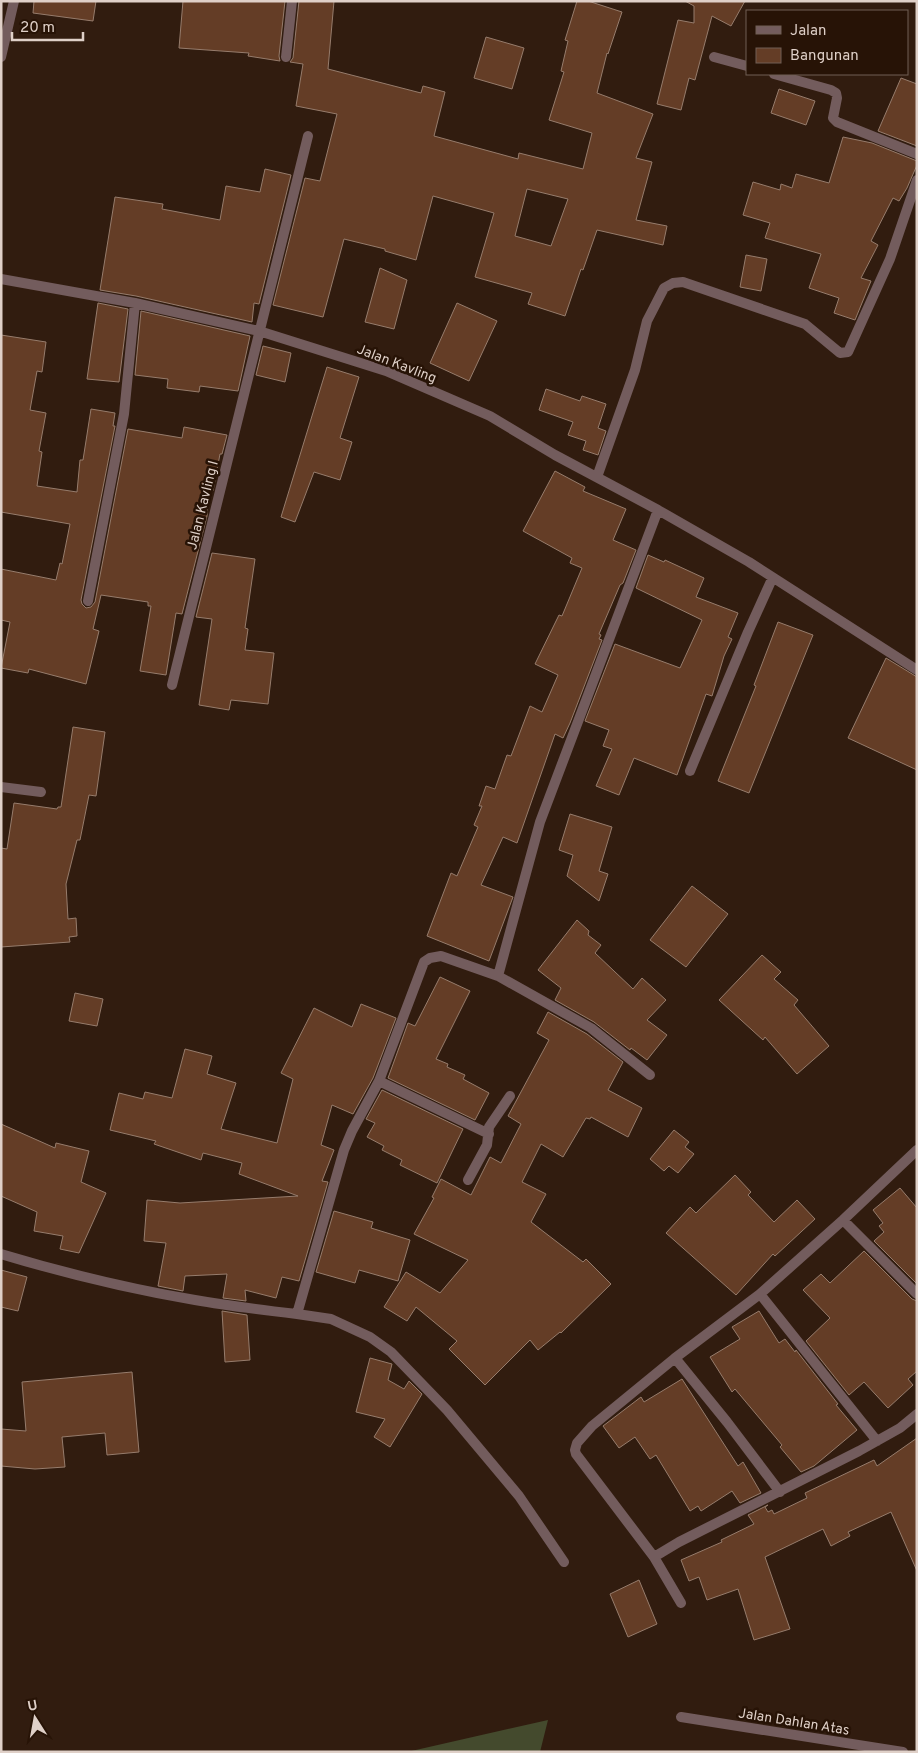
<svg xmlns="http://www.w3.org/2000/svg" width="918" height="1753" font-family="Overpass,sans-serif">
	<rect width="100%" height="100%" fill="#311c0f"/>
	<path fill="#444a2d" d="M548,1720L540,1752H407Z"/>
	<path fill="#643d26" stroke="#967c6c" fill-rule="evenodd" d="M34,1H96L93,21L33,13Z
		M183,1H285L279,56L280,61L248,56L249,53L179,48Z
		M299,1H334L328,69L421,93L423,86L445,92L434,136L518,159L519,153L583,169L592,133L549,120L564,72L561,71L568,41L565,40L577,1H588L622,12L608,54L607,53L597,93L653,114L636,158L652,162L636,220L667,226L663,245L597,230L583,270L581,269L565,316L528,304L532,293L475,277L494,213L433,196L416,260L385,251V249L344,239L323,317L273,305L305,178L320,181L337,114L296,106L303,64L290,62L293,58ZM527,189L568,199L551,246L515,236Z
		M685,1H745L731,26L712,16L695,80L689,78L681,110L657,104L678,20L694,23V6Z
		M486,37L524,48L512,89L474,78Z
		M901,78L917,84V146L878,131Z
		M779,89L815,101L806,125L771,113Z
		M843,137L872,143L917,161V165L907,188L899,201L893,198L871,241L878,245L861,278L871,281L855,320L834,313L839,298L809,288L821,254L765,238L770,223L743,215L753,182L780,190L781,184L792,188L796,174L829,183Z
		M265,169L291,175L259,304L254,303L252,322L136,296L100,290L115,197L163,204L162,209L220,220L226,186L260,192Z
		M746,255L767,259L761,291L740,287Z
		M380,268L407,280L394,329L365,322Z
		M98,303L128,309L119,382L87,379Z
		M457,303L497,321L469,381L430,363Z
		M141,311L250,336L238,391L200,386L199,392L167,388L168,379L135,375Z
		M1,335L46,342L42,372L37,371L30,410L46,413L39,451L42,452L37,486L77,492L80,460H83L91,409L115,413L113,426H115L81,600L82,604L86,608L91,607L95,602L128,429L182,438L184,427L227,435L222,454H220L213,491H209L207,516L182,614L176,613L166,675L140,671L151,606H148V602L101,595L93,629L99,631L86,684L29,669L28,673L1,668L10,622L1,620V569L56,580L60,563L62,564L70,524L1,512Z
		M263,346L291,353L285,382L256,375Z
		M327,367L359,377L340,438L352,442L340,480L314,472L295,522L281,517Z
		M546,389L580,401L582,396L606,404L598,428L606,431L598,455L583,450L586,441L568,435L573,422L539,410Z
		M555,471L585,487L583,491L626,509L613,540L636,550L623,583L620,585L599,634L601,635L599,639L602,640L570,723L563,738L555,734L517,843L503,837L481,885L513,897L489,961L427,936L451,873L457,876L478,827L474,825L482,806H479L486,786L495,789L507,755L511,756L530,706L542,712L558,675L535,664L559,615L562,616L582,568L570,563L572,558L523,531Z
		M212,553L255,559L245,628L248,629L245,650L274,653L268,704L231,700L229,710L199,705L212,619L196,617Z
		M648,555L664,562L665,560L704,578L696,597L738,613L728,637L732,639L724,656L712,696L706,694L677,775L634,758L619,795L596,786L612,749L603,746L609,730L585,721L615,644L680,668L702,620L636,588Z
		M778,622L813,635L749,793L718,781L756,686L754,685Z
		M886,658L917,677V770L848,738Z
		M73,727L105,732L96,796L89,795L80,840H77L66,884L68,919L76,918L77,936L69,937L70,942L1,947V848L7,849L14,803L57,809L58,807H61Z
		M570,814L612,827L599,871L608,874L599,901L567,876L573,855L559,850Z
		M692,886L728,914L686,967L650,940Z
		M577,920L589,931L588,935L601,945L595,953L633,989L642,978L666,1000L647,1020L667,1035L647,1060L631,1048L630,1050L594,1022L555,1000L561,988L538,970Z
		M762,955L781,972L774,979L798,1000L794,1005L829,1046L797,1074L765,1037L763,1040L719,1000Z
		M440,977L470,991L436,1059L448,1064L447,1067L465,1075L463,1079L489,1093L475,1120L388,1078L408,1023L415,1026Z
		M75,993L103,999L97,1026L69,1021Z
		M361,1004L396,1018L373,1078L353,1114L332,1105L321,1145L334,1150L322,1181L328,1182L299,1281L282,1277L276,1298L245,1290L246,1301L223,1298L227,1274L185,1276L183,1291L158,1286L166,1243L144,1241L147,1200L180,1203L298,1196L239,1174L242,1163L203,1153L201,1160L154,1144L156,1141L110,1130L119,1093L143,1099L145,1092L172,1098L185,1049L212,1056L207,1074L236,1083L221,1129L277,1143L293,1079L281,1073L314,1008L352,1027Z
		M548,1012L587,1034L623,1062L608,1090L642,1108L628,1137L591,1117L590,1119L586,1118L563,1157L541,1144L522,1182L546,1194L531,1222L583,1262L586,1259L611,1284L561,1333L560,1332L538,1350L530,1340L485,1385L449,1349L457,1341L416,1307L407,1321L384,1307L406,1272L440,1293L468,1260L414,1234L434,1198L432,1197L441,1179L471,1195L490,1157L501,1163L521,1124L508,1116L549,1040L537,1033Z
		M382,1090L463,1129L437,1183L400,1165L402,1160L382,1150L384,1146L367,1137L375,1123L366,1119Z
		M1,1124L55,1148L56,1143L89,1151L81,1182L106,1193L79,1253L60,1249L63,1236L34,1231L37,1212L1,1196Z
		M674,1130L689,1142L685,1147L694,1154L678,1173L669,1166L664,1171L650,1159Z
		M735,1175L751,1192L748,1195L774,1222L797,1200L815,1219L775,1256L773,1254L736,1295L666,1233L690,1207L696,1213Z
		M900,1188L917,1208V1284L874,1241L884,1232L879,1226L883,1223L873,1210Z
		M334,1211L373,1222L371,1228L410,1240L398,1281L359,1270L355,1283L316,1272Z
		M864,1251L912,1299L917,1301V1371L908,1379L913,1385L888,1408L864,1382L849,1395L806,1341L830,1318L803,1290L821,1274L830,1283Z
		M1,1270L27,1277L18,1311L1,1307Z
		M222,1311L247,1315L250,1360L225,1362Z
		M759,1311L779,1343L785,1339L795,1352L796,1350L838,1404L836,1405L857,1430L814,1466L801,1472L780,1447L782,1445L735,1389L732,1392L710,1357L740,1339L732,1327Z
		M370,1358L392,1364L388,1380L404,1389L409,1381L422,1394L390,1447L374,1437L385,1419L356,1412Z
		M132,1372L139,1452L107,1455L105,1433L62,1437L65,1467L35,1469L1,1466V1429L26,1431L22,1382Z
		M682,1379L738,1466L743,1462L761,1493L740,1503L732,1491L701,1511L698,1506L690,1511L656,1455L650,1459L635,1437L619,1448L603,1426L641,1397L644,1402Z
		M917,1438V1571L891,1512L848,1532L850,1536L831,1546L823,1529L765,1557L790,1629L754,1640L738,1589L707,1600L699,1577L689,1581L681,1560L722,1542L721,1540L754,1524L748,1515L768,1505L765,1507L768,1512L772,1510L774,1514L807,1498L805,1493L874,1460L877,1466Z
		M639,1580L657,1624L628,1637L610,1594Z"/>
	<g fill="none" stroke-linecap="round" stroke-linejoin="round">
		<path stroke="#735c5d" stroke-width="10" d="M1,57L14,1
			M286,57L292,1
			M714,57L747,66
			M774,74L831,90L836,93L837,98L833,118L837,122L917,154
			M1,279L135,303L259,331L386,371L490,416L555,455L658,510L749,562L917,670
			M597,477L635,370L647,321L664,288L673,283L683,282L805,324L840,353L848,352L890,259L917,180
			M88,601L124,414L135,303
			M172,685L308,136
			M690,771L748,632L772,579
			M1,787L41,792
			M650,1075L591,1028L498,976L540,822L658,510
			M379,1081L489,1134
			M468,1180L487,1145L489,1127L510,1096
			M843,1220L917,1294
			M1,1254C64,1273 130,1289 195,1300C229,1306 263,1310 297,1314L344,1150L352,1131L379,1081L424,962L430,958L441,956L498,976
			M760,1294L877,1441
			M297,1314L331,1319L370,1337L391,1352L447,1410L519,1496L564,1562
			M675,1358L727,1422L780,1492
			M654,1557L576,1454L575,1450L577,1443L592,1426L675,1358L760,1294L843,1220L917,1150
			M681,1603L654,1557L679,1542L859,1451L900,1428L917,1414
			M681,1717L903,1752"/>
	</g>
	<g text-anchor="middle" stroke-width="5" stroke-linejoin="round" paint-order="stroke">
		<g font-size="14" fill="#dfd0c8" stroke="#271306">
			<text transform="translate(397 363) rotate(21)" y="5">Jalan Kavling</text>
			<text transform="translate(202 505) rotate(-76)" y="5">Jalan Kavling I</text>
			<text transform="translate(794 1721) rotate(9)" y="5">Jalan Dahlan Atas</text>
		</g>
	</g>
	<rect width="918" height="1753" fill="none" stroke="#dfd0c8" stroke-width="5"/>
	<rect x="746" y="10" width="162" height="65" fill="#271306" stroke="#715f54"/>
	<rect x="756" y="26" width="25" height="8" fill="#735c5d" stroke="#715f54"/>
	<text x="790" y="35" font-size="15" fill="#dfd0c8">Jalan</text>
	<rect x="756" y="48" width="25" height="15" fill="#643d26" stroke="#715f54"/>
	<text x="790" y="60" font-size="15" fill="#dfd0c8">Bangunan</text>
	<g transform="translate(35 1718) rotate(349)" stroke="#271306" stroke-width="4" paint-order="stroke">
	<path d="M0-4L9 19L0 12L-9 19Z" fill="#dfd0c8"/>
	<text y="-8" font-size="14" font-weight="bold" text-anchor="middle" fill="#dfd0c8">U</text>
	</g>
	<path d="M12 32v8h71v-8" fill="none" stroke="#dfd0c8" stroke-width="2.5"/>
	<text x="20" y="32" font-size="15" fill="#dfd0c8" stroke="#271306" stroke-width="4" paint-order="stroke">20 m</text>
</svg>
